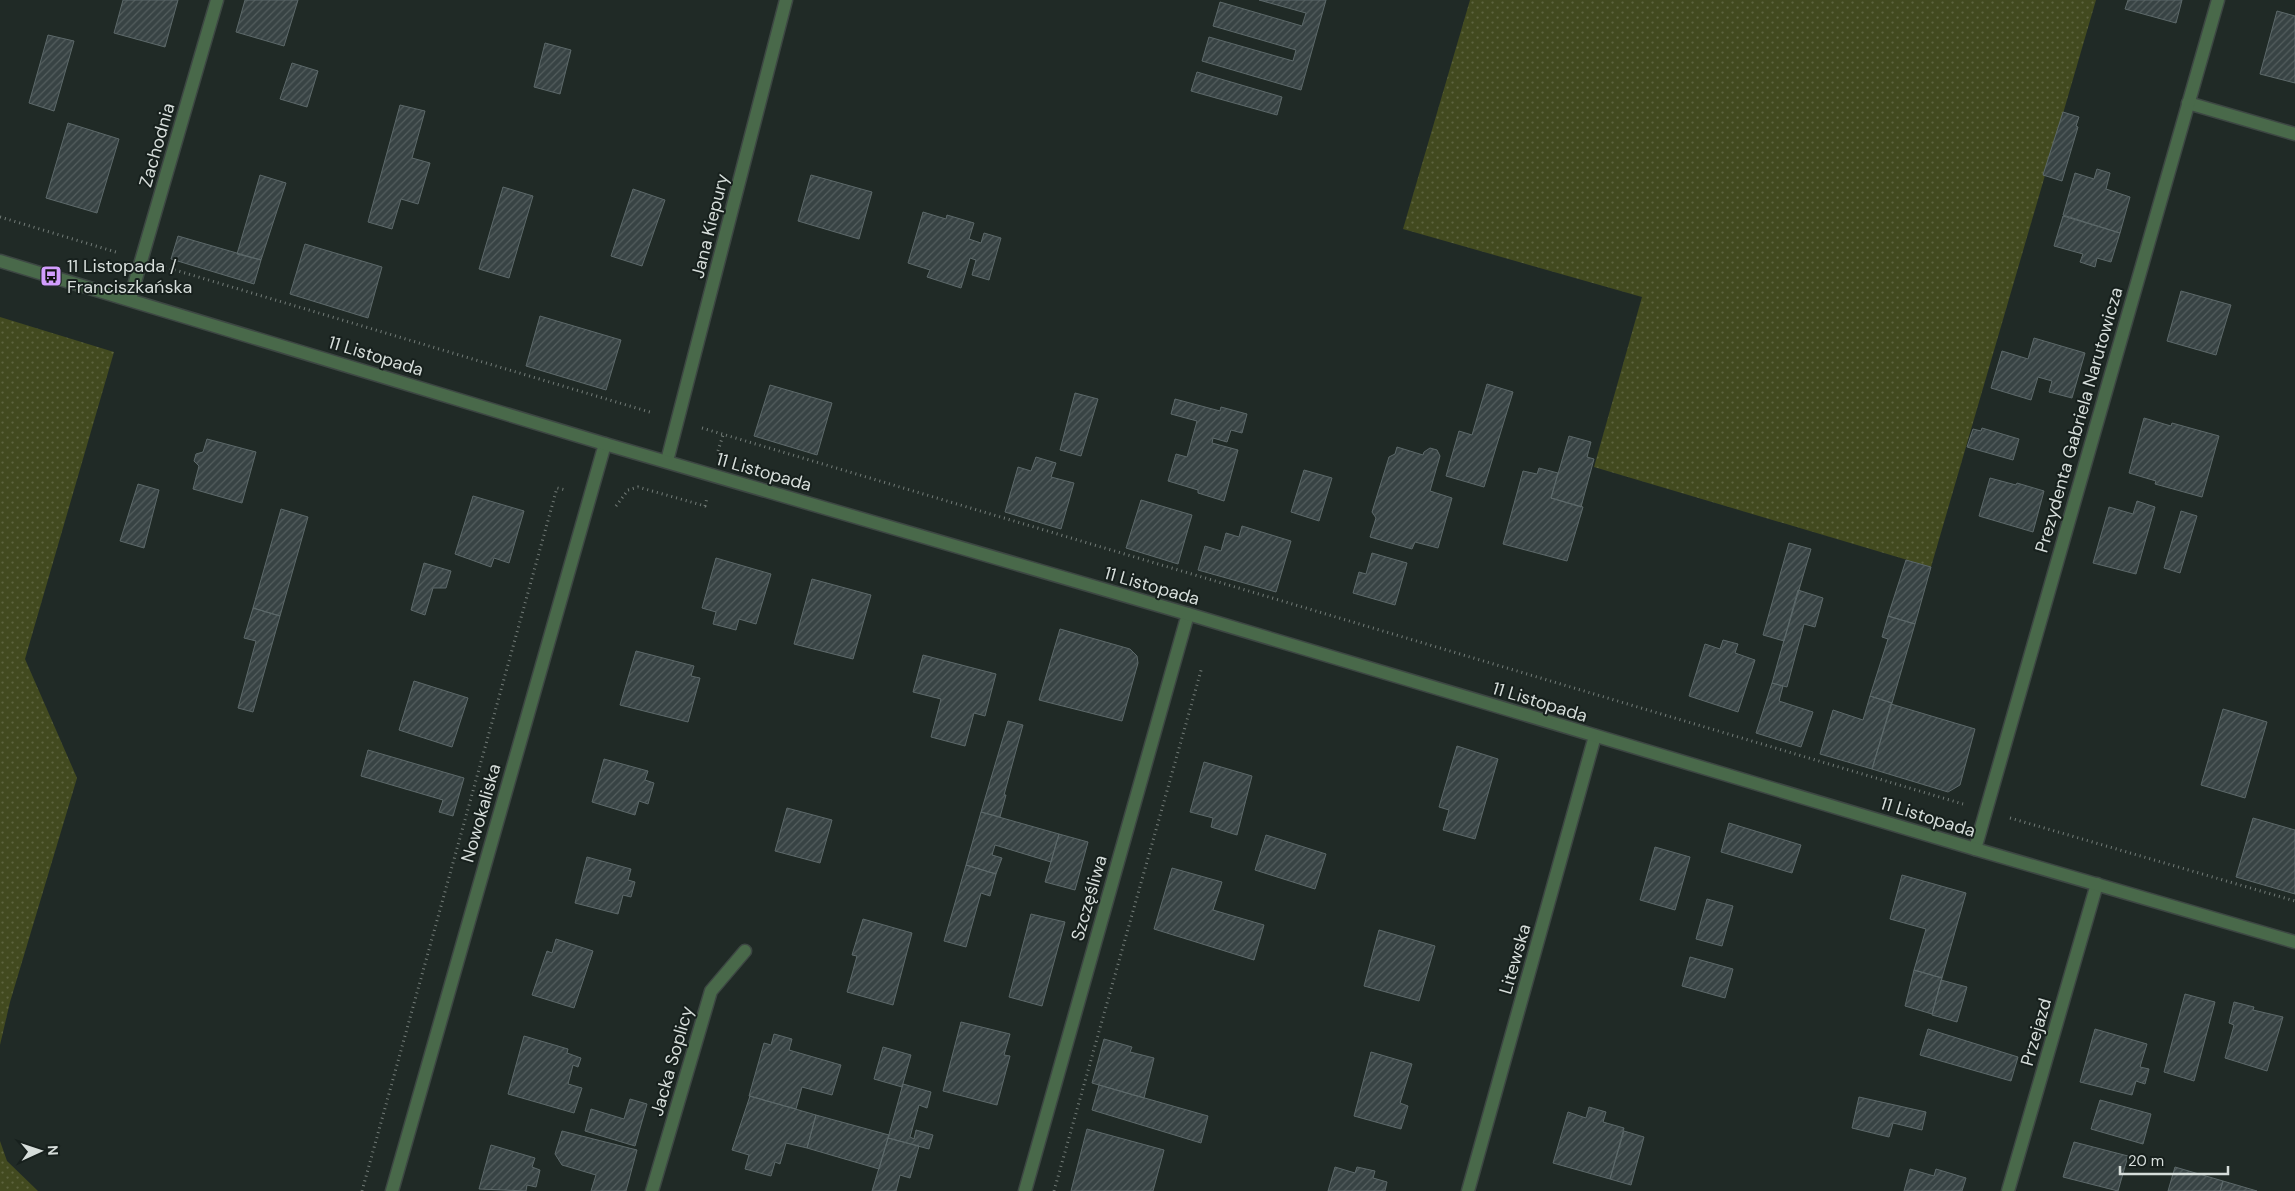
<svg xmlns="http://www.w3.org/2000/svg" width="2295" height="1191" font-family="'DM Sans',sans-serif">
	<defs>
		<pattern id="grass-dots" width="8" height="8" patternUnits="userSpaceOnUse" patternTransform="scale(1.25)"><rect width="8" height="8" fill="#424a1f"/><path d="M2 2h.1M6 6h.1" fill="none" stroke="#5d643f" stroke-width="1.8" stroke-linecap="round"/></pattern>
		<pattern id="building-hatch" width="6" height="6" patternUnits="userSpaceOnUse" patternTransform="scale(1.25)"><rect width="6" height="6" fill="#384344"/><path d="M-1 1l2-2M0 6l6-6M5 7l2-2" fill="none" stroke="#545e5e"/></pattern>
	</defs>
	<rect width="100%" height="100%" fill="#202a26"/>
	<path fill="url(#grass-dots)" d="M1470,0H2096L1931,567L1594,467L1642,297L1403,229Z
		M0,317L114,352L25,659L77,778L10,1002L0,1045Z
		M0,1141L7,1161L38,1191H0Z"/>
	<path fill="url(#building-hatch)" stroke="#5d696a" d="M123,0H178L165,47L114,33Z
		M245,0H298L284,46L236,32Z
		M1259,0H1326L1301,90L1202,61L1209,37L1293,61L1296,50L1213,26L1220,2L1302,26L1306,13Z
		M2128,0H2182L2176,23L2125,9Z
		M2277,11L2295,16V83L2260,74Z
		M48,35L74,41L54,111L29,103Z
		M545,43L571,50L560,94L534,87Z
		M292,63L318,71L307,107L280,99Z
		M1197,72L1282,97L1277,115L1191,91Z
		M400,105L425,111L412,158L430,163L418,204L401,199L392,229L368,222Z
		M2063,112L2079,117L2076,126L2078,127L2062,181L2043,175Z
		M68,123L119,139L97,213L46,198Z
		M2097,169L2110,173L2106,189L2130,197L2120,233L2063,215L2075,173L2094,179Z
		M260,175L286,183L261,260L237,254Z
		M811,175L872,192L859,239L798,221Z
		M503,187L533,196L509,278L479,269Z
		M633,189L665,200L642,266L611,256Z
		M923,212L946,219L947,215L974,223L969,239L981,243L984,233L1001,238L989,280L972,275L976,260L970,258L961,288L927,277L930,270L908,263Z
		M2063,216L2120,233L2111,262L2097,258L2095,267L2080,262L2083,254L2054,246Z
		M178,236L261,260L254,284L171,259Z
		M305,244L382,267L368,318L290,294Z
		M2181,291L2231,305L2216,355L2167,341Z
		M540,316L621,340L606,390L526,366Z
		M2034,338L2085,353L2072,398L2049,392L2052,381L2038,377L2031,400L1991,388L2002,351L2028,359Z
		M1487,384L1513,392L1484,487L1446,476L1459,431L1472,435Z
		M770,385L832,403L817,455L754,436Z
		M1075,393L1098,399L1081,456L1060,450Z
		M1175,399L1220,411L1221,407L1247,414L1242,433L1231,430L1227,442L1213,438L1212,443L1238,450L1224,501L1198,493V490L1168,481L1176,454L1187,457L1197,421L1171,414Z
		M2144,418L2171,426L2172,423L2219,436L2202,497L2155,484L2156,481L2129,473Z
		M1982,428L2019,439L2013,460L1967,447L1973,429L1981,431Z
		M1569,436L1591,442L1587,457L1594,459L1581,507L1551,498Z
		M207,439L256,452L242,503L193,489L199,466L194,461L196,454L203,452Z
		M1397,447L1423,455L1424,452L1430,448L1437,450L1440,456L1430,491L1452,498L1438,548L1415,542L1412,549L1370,537L1376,518L1372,512L1389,457L1395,454Z
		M1036,457L1056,463L1051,477L1074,483L1061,529L1005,512L1018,467L1031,471Z
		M1539,468L1558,473L1551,498L1583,507L1567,561L1503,544L1523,471L1537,474Z
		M1304,470L1332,478L1319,521L1291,512Z
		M1990,478L2016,485L2017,483L2044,491L2033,532L1979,516Z
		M138,484L159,490L144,548L120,541Z
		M473,496L524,511L509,563L494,558L491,567L455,554Z
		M1141,500L1192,515L1178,564L1126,548Z
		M2137,501L2155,507L2136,574L2093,563L2109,507L2133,514Z
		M281,509L308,517L280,616L253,608Z
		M2181,511L2197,516L2180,573L2164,568Z
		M1242,526L1291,541L1276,592L1198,570L1205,546L1221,551L1226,533L1239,537Z
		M1789,543L1811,549L1784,641L1763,635Z
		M1372,553L1407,563L1395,605L1353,593L1359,572L1366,574Z
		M716,558L771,574L756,624L739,619L736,630L713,624L716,612L702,608Z
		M1906,560L1931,567L1915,624L1888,616Z
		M424,563L451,571L446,588H433L425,615L411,610Z
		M812,579L871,595L853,659L794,644Z
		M1798,590L1823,598L1815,627L1804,624L1787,687L1772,683Z
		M253,608L280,616L253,712L238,708L256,641L244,638Z
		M1888,616L1915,624L1892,703L1870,696L1888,639L1882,637Z
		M1060,629L1130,649L1137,656L1138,663L1122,721L1039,700Z
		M1723,640L1738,644L1735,653L1755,660L1738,712L1689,696L1705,644L1720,649Z
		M636,651L694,666L691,676L700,678L688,722L620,705Z
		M923,655L996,674L985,716L974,713L965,746L931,737L941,699L913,692Z
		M414,681L468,698L452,747L399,730Z
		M1772,683L1783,686L1779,701L1813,712L1801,747L1756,733Z
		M1870,696L1892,703L1872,769L1820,754L1833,710L1863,720Z
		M1891,704L1975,729L1960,785L1948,792L1872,769Z
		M2223,709L2267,722L2245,798L2201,785Z
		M1008,721L1023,725L1004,795H1006L1000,817L981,812Z
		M1457,746L1498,759L1475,839L1443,830L1449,810L1439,807Z
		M368,750L464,778L453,816L439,812L443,800L361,776Z
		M604,759L648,771L645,780L654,783L648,804L639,801L635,815L592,802Z
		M1204,762L1252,776L1237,835L1211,827L1213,818L1190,812Z
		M787,808L832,820L820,863L775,851Z
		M981,812L1059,834L1051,862L995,845L992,855L1002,858L996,874L966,865Z
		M2253,818L2295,830V894L2236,877Z
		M1729,823L1801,845L1792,873L1721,852Z
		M1059,834L1088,842L1075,890L1045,882Z
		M1266,835L1326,854L1315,889L1255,870Z
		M1655,847L1690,857L1675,910L1640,900Z
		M587,857L631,869L628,880L635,882L631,897L623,895L618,914L575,903Z
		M966,865L996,874L990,896L981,893L966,947L944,941Z
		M1172,868L1222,882L1213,910L1264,925L1254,960L1154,929Z
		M1902,875L1966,893L1942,978L1914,970L1926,929L1890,919Z
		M1707,899L1733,906L1722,946L1696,939Z
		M1031,914L1065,922L1042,1006L1009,997Z
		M863,919L912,933L893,1005L847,992L857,956L852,955Z
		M1379,930L1435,946L1419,1001L1364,986Z
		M556,939L593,951L574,1008L532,995L547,951L552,953Z
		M1690,957L1733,969L1725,998L1682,986Z
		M1914,970L1942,978L1932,1014L1905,1006Z
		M1941,980L1967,987L1957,1022L1932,1015Z
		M2185,994L2215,1002L2194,1081L2164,1072Z
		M2234,1002L2254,1007L2253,1010L2283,1017L2267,1071L2225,1058L2234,1025L2229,1023Z
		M961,1022L1010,1034L1004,1055L1010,1056L997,1105L943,1091Z
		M1928,1029L2018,1057L2011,1081L1920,1055Z
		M2095,1029L2147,1044L2140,1067L2149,1069L2145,1084L2136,1081L2132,1095L2080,1082Z
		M774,1034L792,1039L789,1050L841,1065L832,1095L802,1087L796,1109L749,1096L764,1043L771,1045Z
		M524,1036L568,1049L567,1053L581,1058L578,1067L573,1065L568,1084L582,1088L574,1113L508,1094Z
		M1104,1039L1132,1047L1130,1052L1154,1058L1144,1098L1092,1083Z
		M883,1047L911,1055L902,1087L874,1079Z
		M1371,1052L1412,1064L1400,1103L1408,1106L1401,1129L1354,1116Z
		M903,1084L931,1092L927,1108L919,1105L910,1137L914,1139L916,1130L933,1135L929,1149L888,1138Z
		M1099,1085L1208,1116L1201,1143L1092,1110Z
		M750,1096L816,1115L807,1148L786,1143L780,1164L775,1162L771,1176L745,1169L749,1155L732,1150Z
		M1859,1097L1926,1112L1922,1130L1893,1123L1889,1137L1852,1128Z
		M630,1099L647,1104L635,1146L585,1131L591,1109L624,1119Z
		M2100,1100L2151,1114L2143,1144L2091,1129Z
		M1589,1107L1606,1112L1603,1122L1624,1128L1610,1179L1553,1163L1568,1112L1586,1118Z
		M816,1115L889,1135L879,1169L807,1148Z
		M1087,1129L1164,1150L1153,1191H1071Z
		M562,1131L637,1150L626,1191H591L596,1175L562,1165L555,1154Z
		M1624,1131L1644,1137L1631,1185L1610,1179Z
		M888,1138L919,1146L910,1178L900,1175L896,1191H872Z
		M2074,1142L2128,1156L2118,1191L2063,1177Z
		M491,1145L535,1158L532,1167L540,1170L536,1187L527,1185L526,1191L479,1189Z
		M1335,1167L1355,1173L1357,1167L1375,1171L1373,1178L1387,1182L1385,1191H1328Z
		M2175,1167L2223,1181L2220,1191H2168Z
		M1910,1169L1934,1176L1936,1169L1966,1178L1962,1191H1904Z
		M2223,1181L2257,1191H2220Z"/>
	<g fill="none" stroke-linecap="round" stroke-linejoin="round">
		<g stroke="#3d4743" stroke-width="15">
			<path id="service" d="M2188,103L2295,134"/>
		</g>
		<g stroke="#3d4743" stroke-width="15">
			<path id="minor" d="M130,299L217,0
				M667,461L786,0
				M1975,849L2218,0
				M392,1191L605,444
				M652,1191L711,991L745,951
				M1025,1191L1188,614
				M1468,1191L1595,736
				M2008,1191L2097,884"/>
		</g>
		<g stroke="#3d4743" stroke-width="15">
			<path id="tertiary" d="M0,261L605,444L1188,614L1975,849L2295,942"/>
		</g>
		<path stroke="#737c78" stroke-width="3" stroke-dasharray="1 4" stroke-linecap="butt" d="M0,217L119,253
			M165,267L653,413
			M702,428L1963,804
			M718,451L723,435
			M616,506L628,490L638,487L705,506L707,498
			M2010,818L2295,901
			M362,1191L557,488L566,490
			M1054,1191L1202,667"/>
		<use href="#service" stroke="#49694a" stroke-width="12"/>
		<use href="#minor" stroke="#49694a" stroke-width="12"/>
		<use href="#tertiary" stroke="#49694a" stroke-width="12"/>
	</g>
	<defs>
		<g id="bus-square" transform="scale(1.125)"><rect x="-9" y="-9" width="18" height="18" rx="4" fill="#d29dfd" stroke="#17201d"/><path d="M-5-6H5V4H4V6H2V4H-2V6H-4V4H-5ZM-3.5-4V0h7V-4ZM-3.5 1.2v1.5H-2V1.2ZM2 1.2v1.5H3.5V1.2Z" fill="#111"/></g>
	</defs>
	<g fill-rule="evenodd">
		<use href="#bus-square" x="51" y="276"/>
	</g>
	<g text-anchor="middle" stroke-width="4" stroke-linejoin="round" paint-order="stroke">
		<g font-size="18" fill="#d6ddda" stroke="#17201d">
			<text transform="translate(157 145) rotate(-74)" y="6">Zachodnia</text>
			<text transform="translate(710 226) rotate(-76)" y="6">Jana Kiepury</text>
			<text transform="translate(376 356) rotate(17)" y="6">11 Listopada</text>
			<text transform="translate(2079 420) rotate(-74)" y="6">Prezydenta Gabriela Narutowicza</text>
			<text transform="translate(764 472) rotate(16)" y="6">11 Listopada</text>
			<text transform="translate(1152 586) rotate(16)" y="6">11 Listopada</text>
			<text transform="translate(1540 702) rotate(17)" y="6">11 Listopada</text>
			<text transform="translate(481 813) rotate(-74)" y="6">Nowokaliska</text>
			<text transform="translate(1928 817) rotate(17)" y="6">11 Listopada</text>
			<text transform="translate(1089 898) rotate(-74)" y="6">Szczęśliwa</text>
			<text transform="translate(1515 959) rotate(-74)" y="6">Litewska</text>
			<text transform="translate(2036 1032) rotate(-74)" y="6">Przejazd</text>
			<text transform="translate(672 1061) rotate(-74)" y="6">Jacka Soplicy</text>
		</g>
		<g font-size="18" fill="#d6ddda" stroke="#17201d" text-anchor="start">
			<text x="67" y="272">11 Listopada /<tspan x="67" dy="21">Franciszkańska</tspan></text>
		</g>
	</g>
	<g transform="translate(40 1151) rotate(87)" stroke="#17201d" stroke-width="4" paint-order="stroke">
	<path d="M0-4L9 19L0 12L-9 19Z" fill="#d6ddda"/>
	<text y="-8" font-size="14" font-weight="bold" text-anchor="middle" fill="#d6ddda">N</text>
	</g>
	<path d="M2120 1166v8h108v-8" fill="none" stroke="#d6ddda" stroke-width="2.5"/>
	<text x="2128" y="1166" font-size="15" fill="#d6ddda" stroke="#17201d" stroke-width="4" paint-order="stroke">20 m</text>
</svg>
